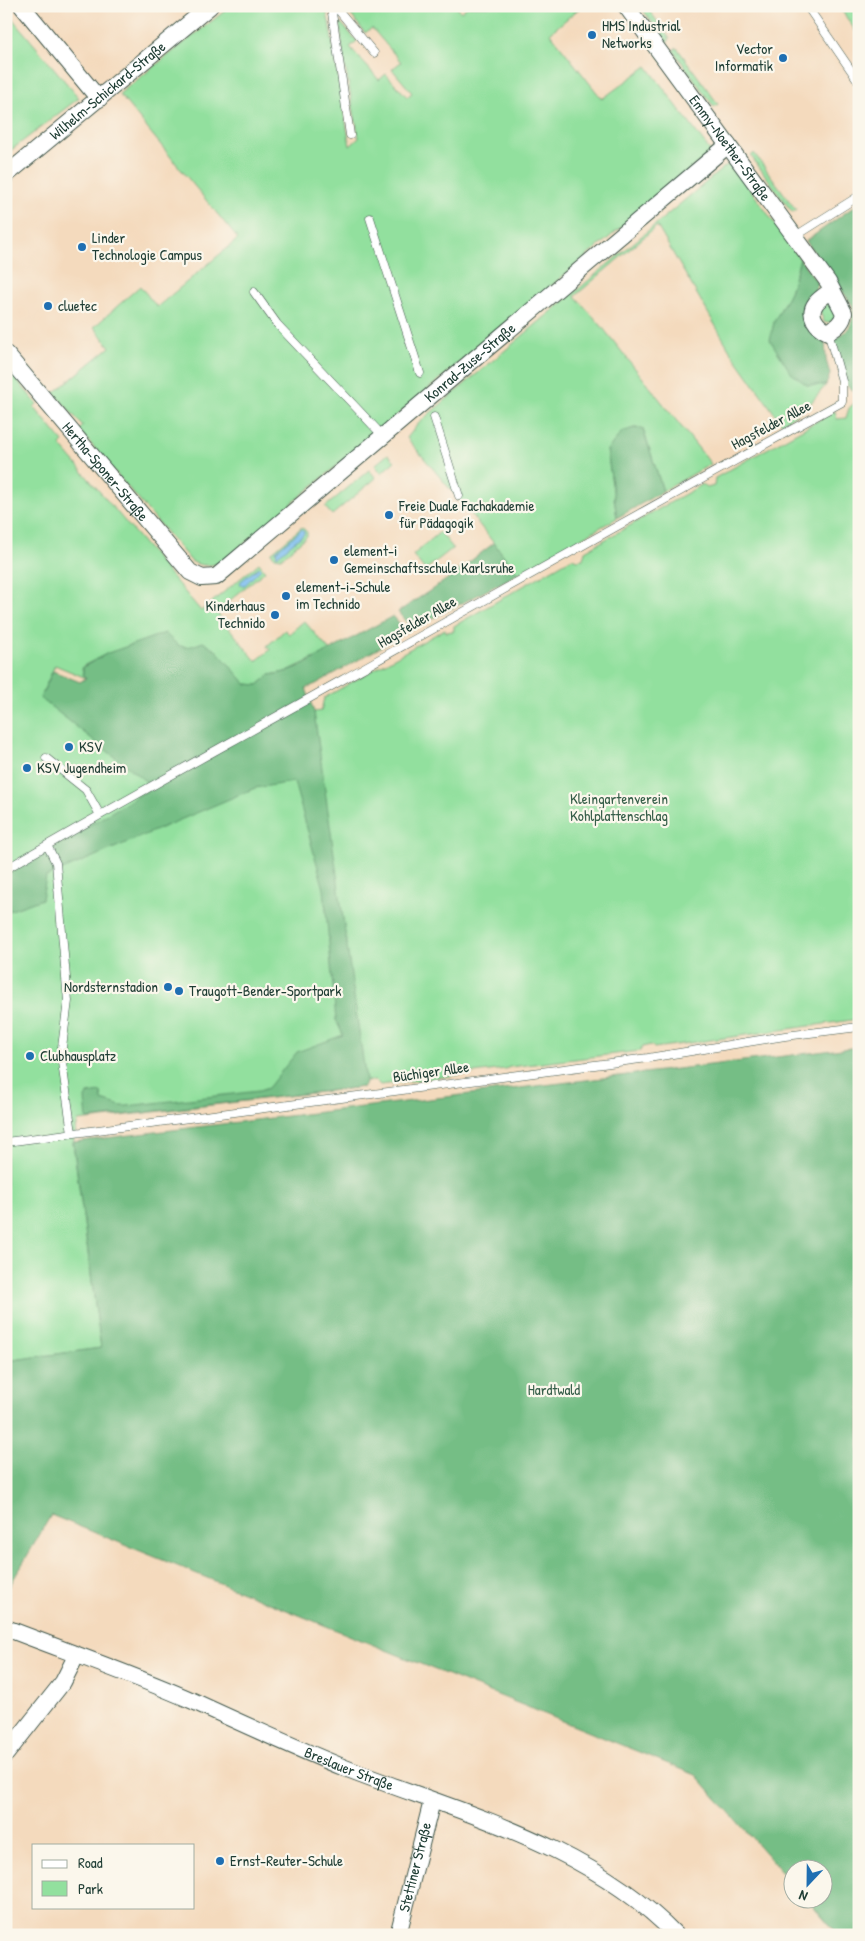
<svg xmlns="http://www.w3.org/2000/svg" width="865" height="1941" font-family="'Patrick Hand',sans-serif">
	<rect width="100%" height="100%" fill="#fbf7ec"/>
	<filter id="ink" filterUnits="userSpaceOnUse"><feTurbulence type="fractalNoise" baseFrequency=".02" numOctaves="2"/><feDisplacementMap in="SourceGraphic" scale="10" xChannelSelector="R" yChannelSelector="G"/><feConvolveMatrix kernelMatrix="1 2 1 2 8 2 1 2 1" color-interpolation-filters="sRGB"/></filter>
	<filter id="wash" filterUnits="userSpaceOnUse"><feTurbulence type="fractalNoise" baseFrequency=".0096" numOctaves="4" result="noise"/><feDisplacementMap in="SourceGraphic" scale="20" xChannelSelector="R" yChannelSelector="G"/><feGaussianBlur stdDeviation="1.12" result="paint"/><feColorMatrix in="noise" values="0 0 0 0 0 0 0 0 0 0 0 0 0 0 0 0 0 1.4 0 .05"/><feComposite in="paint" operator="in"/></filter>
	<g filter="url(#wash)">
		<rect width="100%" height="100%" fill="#f4dabd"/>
		<path fill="#92e09e" stroke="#588e69" d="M231,6H325L329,22L350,146L359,138L343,56L340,22L357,41L350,47L379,80L386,74L407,97L412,93L392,69L401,62L372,28L365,33L344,6H456L461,12L468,6H582L550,33L602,99L647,66L711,152L222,562C212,566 201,567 191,561L79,430L83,426L54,393L110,347L94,327L140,286L157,307L238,239L119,94Z
			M640,6H646L670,39L667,42Z
			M840,6H859V36L840,8Z
			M6,11L79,98L6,154Z
			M677,48L718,104L714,107L673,50Z
			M754,153L796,210L792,212L751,156Z
			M729,164L733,165L800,259L790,292L774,322L807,385H826L809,405L782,424L731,352L657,226L575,296L599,323L711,464L663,491L643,429L634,428L607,450L617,518L518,574L467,509L407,438L418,424L429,414L723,168Z
			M828,304H832L838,318L827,323L824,322L820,311L824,305Z
			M6,367L37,404L34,407L63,442L60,445L201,611L259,563L265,571L216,612L256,661L270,650L267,646L285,630L289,634L304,621L330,651L285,672L270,675L258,685L246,684L189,648L177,646L108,653L83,666L82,669L86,678L55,665L40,698L306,706L314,712L321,711L324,698L445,629L446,632L454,631V626L572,558L577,560L583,559L585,551L703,484L707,488L714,486L715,478L835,411L837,419L846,418L849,408L859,399V1019L654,1048L651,1045L642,1047L640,1051L510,1067L505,1069L380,1085L375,1080L366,1081L363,1087L78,1121L73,1143L101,1348L6,1361Z
			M388,454L395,461L381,473L375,465Z
			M369,470L376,478L332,515L325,507Z
			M302,527L307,532V536L281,558L275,557L271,553Z
			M440,532L453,548L425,570L413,555Z"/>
		<path fill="#75be85" stroke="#4a7e5c" d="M859,203V388L852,390L847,386L834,340C850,330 854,324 853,306L806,241Z
			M800,259L818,283L805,314L808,327L825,339L826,360L830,374L826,385H807L791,373L770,340L774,322L790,292Z
			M634,428L643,429L663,491L617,518L607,450L622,432Z
			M494,543L518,574L412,629L398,612L446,580Z
			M393,616L407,632L316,684L306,688L314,712L366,1081L363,1087L87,1119L85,1098L88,1094L101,1092L102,1100L121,1106H127L259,1091L268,1088L297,1052L343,1035L336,1020L324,889L294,782L255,788L46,877L42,899L6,912V875L153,787L40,698L53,671L80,682L86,678L83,674V667L108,653L165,633C181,649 182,650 203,642L217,651L246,684L258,685L270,675L285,672L303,665Z
			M859,1047V1935H839L807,1899L822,1898V1868H792V1883L696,1775L51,1515L6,1592V1361L101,1348L73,1142Z"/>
		<path fill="#7bbef1" stroke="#4d7e92" d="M302,529L304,531V534L277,556L276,551Z
			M259,567L261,569L245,585H240L241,581Z"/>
	</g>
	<g filter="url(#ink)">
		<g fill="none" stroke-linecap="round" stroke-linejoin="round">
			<g stroke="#3f5549" stroke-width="9">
				<path id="service" d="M331,6L350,135
					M335,6L374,53
					M807,6L859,82
					M370,218L420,373
					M794,237L859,196
					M254,292L277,324L383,436
					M434,417L459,496
					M46,758L86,790L100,815
					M47,845L56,863L68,1001L61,1055L72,1133
					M6,869C117,804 230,743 342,680C508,587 675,493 842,402V381L828,332
					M6,1142L648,1058L785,1036L859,1027"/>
			</g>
			<g stroke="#3f5549" stroke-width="18">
				<g id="minor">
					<path d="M22,6L99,99"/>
					<path id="s1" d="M626,6L828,282L844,313C843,322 836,328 828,332C817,327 807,315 816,303C820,298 827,294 832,290"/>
					<path id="s2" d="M6,175L210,6"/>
					<path id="s3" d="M6,354L190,572L202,578L216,577L728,145"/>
					<path id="s4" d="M6,1628C68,1652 132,1674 193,1701C243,1724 293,1747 345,1768C460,1813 587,1843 676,1935"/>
					<path d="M6,1754L63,1682L76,1656"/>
					<path id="s5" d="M398,1935L432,1801"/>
				</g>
			</g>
			<use href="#service" stroke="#fff" stroke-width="8"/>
			<use href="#minor" stroke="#fff" stroke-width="16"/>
		</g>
	</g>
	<g fill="#1f6fb2" stroke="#fbf7ec" stroke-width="2">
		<circle cx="592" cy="35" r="5"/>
		<circle cx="783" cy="58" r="5"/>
		<circle cx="82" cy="247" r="5"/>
		<circle cx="48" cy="306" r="5"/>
		<circle cx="389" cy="515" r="5"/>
		<circle cx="334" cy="560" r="5"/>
		<circle cx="286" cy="596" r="5"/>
		<circle cx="275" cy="615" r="5"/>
		<circle cx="69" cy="747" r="5"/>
		<circle cx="27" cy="768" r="5"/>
		<circle cx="168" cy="987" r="5"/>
		<circle cx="179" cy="991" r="5"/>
		<circle cx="30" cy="1056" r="5"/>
		<circle cx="220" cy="1861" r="5"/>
	</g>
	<g text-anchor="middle" stroke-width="4.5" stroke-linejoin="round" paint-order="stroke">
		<g font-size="15" fill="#1f3d34" stroke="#fbf7ec" text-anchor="start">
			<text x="602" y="31">HMS Industrial<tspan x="602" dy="17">Networks</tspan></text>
			<text x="773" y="54" text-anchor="end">Vector<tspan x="773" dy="17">Informatik</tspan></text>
			<text x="92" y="243">Linder<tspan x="92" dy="17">Technologie Campus</tspan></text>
			<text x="58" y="311">cluetec</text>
			<text x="399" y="511">Freie Duale Fachakademie<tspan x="399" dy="17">für Pädagogik</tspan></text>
			<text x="344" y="556">element-i<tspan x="344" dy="17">Gemeinschaftsschule Karlsruhe</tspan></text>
			<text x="296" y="592">element-i-Schule<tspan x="296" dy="17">im Technido</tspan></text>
			<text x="265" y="611" text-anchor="end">Kinderhaus<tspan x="265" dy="17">Technido</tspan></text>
			<text x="79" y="752">KSV</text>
			<text x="37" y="773">KSV Jugendheim</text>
			<text x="158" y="992" text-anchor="end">Nordsternstadion</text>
			<text x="189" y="996">Traugott-Bender-Sportpark</text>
			<text x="40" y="1061">Clubhausplatz</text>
			<text x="230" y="1866">Ernst-Reuter-Schule</text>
		</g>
		<g font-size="15" fill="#1f3d34" stroke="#fbf7ec">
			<text dy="5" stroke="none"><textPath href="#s2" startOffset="132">Wilhelm-Schickard-Straße</textPath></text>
			<text dy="5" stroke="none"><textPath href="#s1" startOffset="176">Emmy-Noether-Straße</textPath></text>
			<text dy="5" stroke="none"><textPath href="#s3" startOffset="645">Konrad-Zuse-Straße</textPath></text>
			<text transform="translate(771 425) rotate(-28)" y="5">Hagsfelder Allee</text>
			<text dy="5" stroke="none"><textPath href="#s3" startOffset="154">Hertha-Sponer-Straße</textPath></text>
			<text transform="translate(417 622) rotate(-30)" y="5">Hagsfelder Allee</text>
			<text transform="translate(431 1072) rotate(-8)" y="5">Büchiger Allee</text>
			<text dy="5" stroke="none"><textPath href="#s4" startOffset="371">Breslauer Straße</textPath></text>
			<text dy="5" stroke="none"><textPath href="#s5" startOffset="70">Stettiner Straße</textPath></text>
		</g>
		<g font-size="15" fill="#365e49" stroke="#fbf7ec">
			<text x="619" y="804">Kleingartenverein<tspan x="619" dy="17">Kohlplattenschlag</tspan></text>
			<text x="554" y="1395">Hardtwald</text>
		</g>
	</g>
	<rect width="865" height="1941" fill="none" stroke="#fbf7ec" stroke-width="25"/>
	<rect x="32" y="1844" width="162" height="65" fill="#fbf7ec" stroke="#a3ada2"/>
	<rect x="42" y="1860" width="25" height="8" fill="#ffffff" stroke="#a3ada2"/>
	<text x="78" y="1868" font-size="15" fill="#1f3d34">Road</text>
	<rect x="42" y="1881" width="25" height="15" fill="#92e09e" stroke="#a3ada2"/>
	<text x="78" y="1894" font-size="15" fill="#1f3d34">Park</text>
	<g transform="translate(808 1884) rotate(202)"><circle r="24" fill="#fbf7ec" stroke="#a3ada2"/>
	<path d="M0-4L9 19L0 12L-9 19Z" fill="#1f6fb2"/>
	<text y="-8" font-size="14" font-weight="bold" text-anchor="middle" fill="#1f3d34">N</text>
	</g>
</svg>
